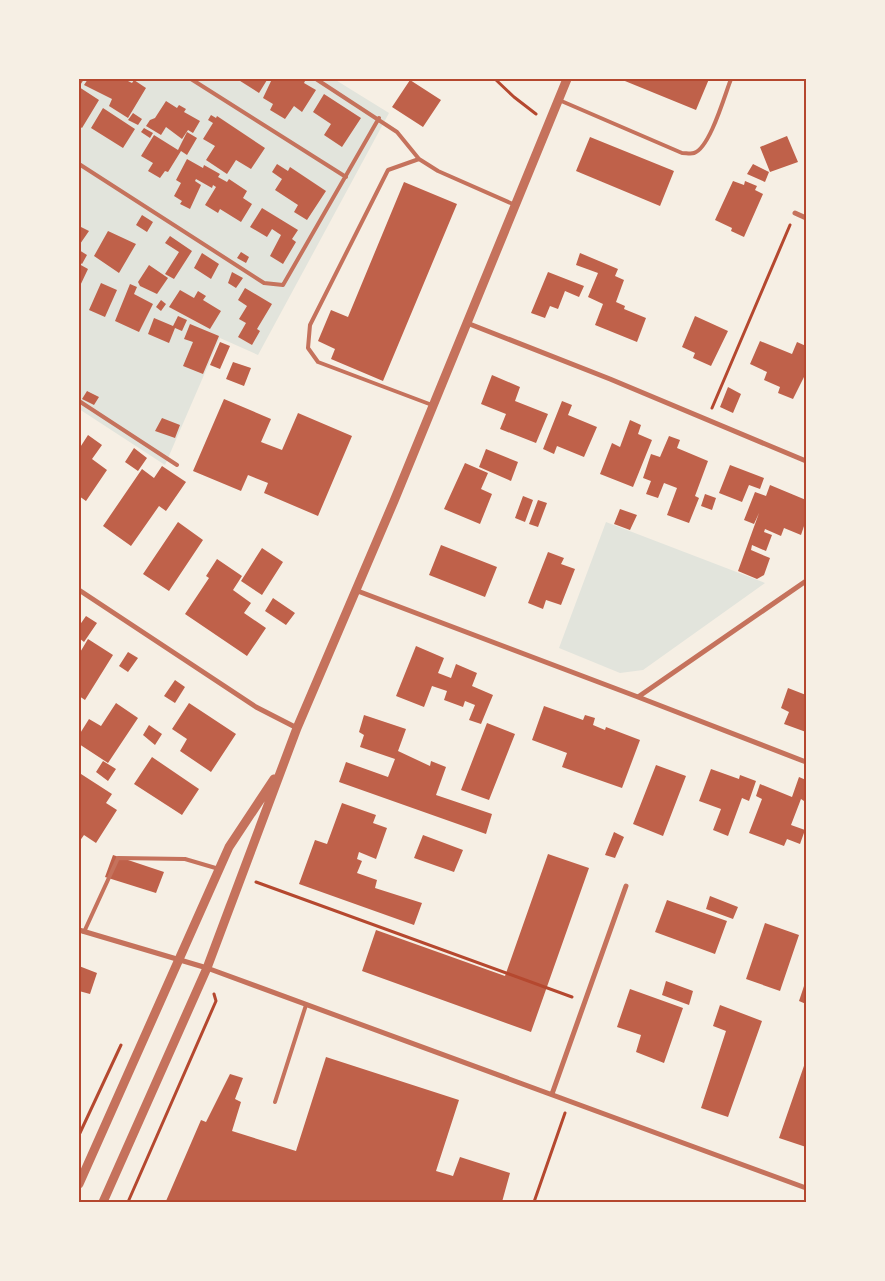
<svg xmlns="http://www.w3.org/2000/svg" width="885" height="1281" font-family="Cabin,sans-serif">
	<rect width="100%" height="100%" fill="#f6efe4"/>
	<path fill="#e2e4dc" d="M79,79H334L389,113L258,355L220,338L165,465L79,409Z
		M606,522L765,583L643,670L620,673L559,648Z"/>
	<path fill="#bf614a" d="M79,79H84L79,87L99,100L82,128L79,126Z
		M88,79H124L132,83L134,80L146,88L128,118L109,106L112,99L84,85Z
		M237,79H271L270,81L267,80L259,93Z
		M272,79H306L304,83L316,90L302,112L294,106L285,119L270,110L273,104L263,98Z
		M620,79H709L696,110Z
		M410,80L441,100L423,127L392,107Z
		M324,94L361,118L342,147L324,135L331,124L313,112Z
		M166,101L177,108L179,105L186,109L184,112L200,121L193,133L188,130L182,139L166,127L161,135L146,126L150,120L155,118Z
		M103,108L135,129L123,148L91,128Z
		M133,113L142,119L138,125L128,120Z
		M211,115L216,118L217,116L265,148L251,169L236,160L227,174L206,160L215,146L203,139L213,123L208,120Z
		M144,128L153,133L150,138L141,132Z
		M187,132L197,138L187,155L181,151L168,172L165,171L160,178L148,171L153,163L141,156L154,135L178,150Z
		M787,136L798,162L770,172L760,147Z
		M590,137L674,171L660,206L576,171Z
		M187,159L203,168L204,165L220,174L218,177L227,182L229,179L247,191L243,198L252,204L241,222L220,209L218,213L205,205L216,187L213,185L212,188L196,179L195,181L201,185L190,209L180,204L182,201L174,196L181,183L176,180Z
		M277,164L288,171L290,167L326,191L307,220L294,212L298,205L275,190L282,179L272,172Z
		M753,164L769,172L765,182L747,174Z
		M733,181L744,185L745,181L757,186L755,190L763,194L744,237L731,231L732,228L715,220Z
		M404,182L457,204L383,381L331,359L335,349L318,341L331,310L348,317Z
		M262,208L298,230L292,239L296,242L283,264L270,256L281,235L272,229L267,237L250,227Z
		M142,215L153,222L147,232L136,225Z
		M81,227L89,231L80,244L79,231Z
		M108,231L136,244L119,273L94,256Z
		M170,236L192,251L174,279L165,274L179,252L165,243Z
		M79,250L87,255L82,264L79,262Z
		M241,252L249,257L246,263L237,258Z
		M202,253L219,264L211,279L194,268Z
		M580,253L618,269L615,276L624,280L616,302L625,306L624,309L646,318L637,342L595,325L603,304L588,297L598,273L576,265Z
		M79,264L88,269L79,288Z
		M149,265L168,278L157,294L140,286L138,282Z
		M232,272L243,278L236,288L228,283Z
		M548,272L584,286L579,297L565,291L558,309L550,306L545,318L531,313Z
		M101,283L117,290L105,317L89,310Z
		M130,284L137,287L134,294L153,304L139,332L115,321Z
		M245,288L272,304L257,329L260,331L252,345L238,337L246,323L239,319L247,306L238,300Z
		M180,290L194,298L198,291L206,296L203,300L221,311L210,329L169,307Z
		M161,300L166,304L161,311L156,307Z
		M178,316L187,320L182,331L175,328L169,343L148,334L154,318L173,326Z
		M695,316L728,331L711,366L693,358L695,353L682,347Z
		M190,324L219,336L203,374L183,366L193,342L184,339Z
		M760,341L792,354L797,342L806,346V373L793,399L778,393L780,387L764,380L767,372L750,364Z
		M220,342L230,346L220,369L210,365Z
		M233,362L251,368L244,386L226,379Z
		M492,375L520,387L515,401L548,414L536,443L500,429L506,414L481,404Z
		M728,387L741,394L733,413L720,407Z
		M87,391L99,397L94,405L82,399Z
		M224,399L271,419L261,442L282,450L298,413L352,436L318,516L264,493L268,483L248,475L241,491L193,471Z
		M562,401L572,405L568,415L597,427L584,457L557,446L554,454L543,449Z
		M162,418L180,425L175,438L155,431Z
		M630,420L641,425L638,434L652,440L633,487L600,474L612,443L620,447Z
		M88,435L102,445L92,459L107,470L86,501L79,496V449Z
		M669,436L680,440L677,448L708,461L695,496L699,498L689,523L667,515L677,488L664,483L658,498L646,494L651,481L643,478L651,454L660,457Z
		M134,448L147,458L138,471L125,462Z
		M486,449L518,462L511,481L479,467Z
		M465,463L488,473L481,489L492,494L480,524L444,509Z
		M730,465L764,478L760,489L749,485L742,502L719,493Z
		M162,466L186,482L166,511L159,506L131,546L103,526L142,469L154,478Z
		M770,485L806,500V520L801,535L784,528L781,536L765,529L764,532L772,535L766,551L752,545L751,550L770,558L764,575L757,579L738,571L759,513L754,524L744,520L755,492L766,496Z
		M705,494L716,498L712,510L701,506Z
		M523,496L533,500L525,522L515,518Z
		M538,500L547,503L538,527L529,524Z
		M620,509L637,515L630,530L614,524Z
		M178,522L203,540L169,591L143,574Z
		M441,545L497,567L485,597L429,575Z
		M262,548L283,562L262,595L241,581Z
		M548,552L564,558L561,564L575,569L561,605L546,600L543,609L528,603Z
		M217,559L242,576L233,590L251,603L244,613L266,628L247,656L185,614L209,578L206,576Z
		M273,598L295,613L286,625L265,611Z
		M86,616L97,623L84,642L79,638V626Z
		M88,639L113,655L85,700L79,696V654Z
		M416,646L444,658L438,673L451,678L456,664L477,673L472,686L493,695L481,724L469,720L475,705L465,701L463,707L444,700L447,691L432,686L424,707L396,696Z
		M128,652L138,658L128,672L119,666Z
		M175,680L185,687L175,703L164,696Z
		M788,688L806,695V732L784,724L789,712L781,708Z
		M116,703L138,718L108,763L79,744V735L89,719L101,726Z
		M189,703L236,734L211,772L180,751L187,739L172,729Z
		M544,706L583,720L585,715L595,718L593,725L605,730L606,727L640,740L622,788L562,767L567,753L532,740Z
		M364,715L406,729L398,751L430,766L431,761L446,767L436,795L492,814L486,834L339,782L346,762L388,777L395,759L360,747L364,735L359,732Z
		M487,723L515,734L489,800L461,790Z
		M149,725L162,734L155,745L143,735Z
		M152,757L199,789L182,815L134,784Z
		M103,761L116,769L108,781L96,772Z
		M656,765L686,776L663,836L633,824Z
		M711,769L739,779L740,775L756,781L749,801L742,798L728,836L713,830L721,809L699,801Z
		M81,774L112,794L106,803L117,810L96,843L84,835L79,842V778Z
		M799,777L806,780V798L804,801L801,799L791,825L805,830L800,844L787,839L784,846L749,833L762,799L756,796L760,784L792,797Z
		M342,803L376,815L373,823L387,828L376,859L359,852L357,859L362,861L357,873L377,880L375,888L422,903L414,925L299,884L315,840L327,844Z
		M614,832L624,837L615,858L605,855Z
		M423,835L463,850L454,872L414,858Z
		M548,854L589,868L531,1032L362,971L376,930L505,976Z
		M113,855L164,872L156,893L105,877Z
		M710,896L738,907L733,919L706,909Z
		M667,900L727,921L715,954L655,932Z
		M765,923L799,935L780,991L746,979Z
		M79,966L97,973L90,994L79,991Z
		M806,980V1004L799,1001Z
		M666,981L693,991L689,1005L662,995Z
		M630,989L683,1008L664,1063L636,1052L641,1035L617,1027Z
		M720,1005L762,1021L728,1117L701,1108L726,1031L713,1026Z
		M326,1057L459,1100L436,1171L453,1176L460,1157L510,1173L502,1202L166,1201L201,1120L206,1122L230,1074L243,1078L235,1099L241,1102L232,1131L296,1151Z
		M806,1060V1147L779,1138Z"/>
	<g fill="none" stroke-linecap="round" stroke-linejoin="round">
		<path stroke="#b5482f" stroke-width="3" d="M495,79L514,97L536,114
			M712,408L790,225
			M256,882L572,997
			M79,1135L121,1045
			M128,1202L216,1001L214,994
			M534,1202L565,1113"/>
		<path stroke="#c5725c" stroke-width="4" d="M191,79L346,177
			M316,79L397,132L419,159L438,171L515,205
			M559,100L682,153C686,153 691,154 694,153C710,148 725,94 731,79
			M419,159L388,170L310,325L308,348L318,362L432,405
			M79,164L264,283L283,285L379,118
			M79,401L177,465
			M84,932L118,858L185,859L219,869
			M275,1102L306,1005"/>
		<path stroke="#c5725c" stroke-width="5" d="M795,213L806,218
			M467,323L610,379L806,461
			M79,590L256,707L297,728
			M355,590L638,697L806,581
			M638,697L806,762
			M79,930L207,968L806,1188
			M552,1094L626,886"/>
		<path stroke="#c5725c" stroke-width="9" d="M79,1184L229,847L274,779
			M103,1202L207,968L297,728L394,501L567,79"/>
	</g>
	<rect width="885" height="1281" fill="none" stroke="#f6efe4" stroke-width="160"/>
	<rect x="80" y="80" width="725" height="1121" fill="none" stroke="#b5482f" stroke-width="2"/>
</svg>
